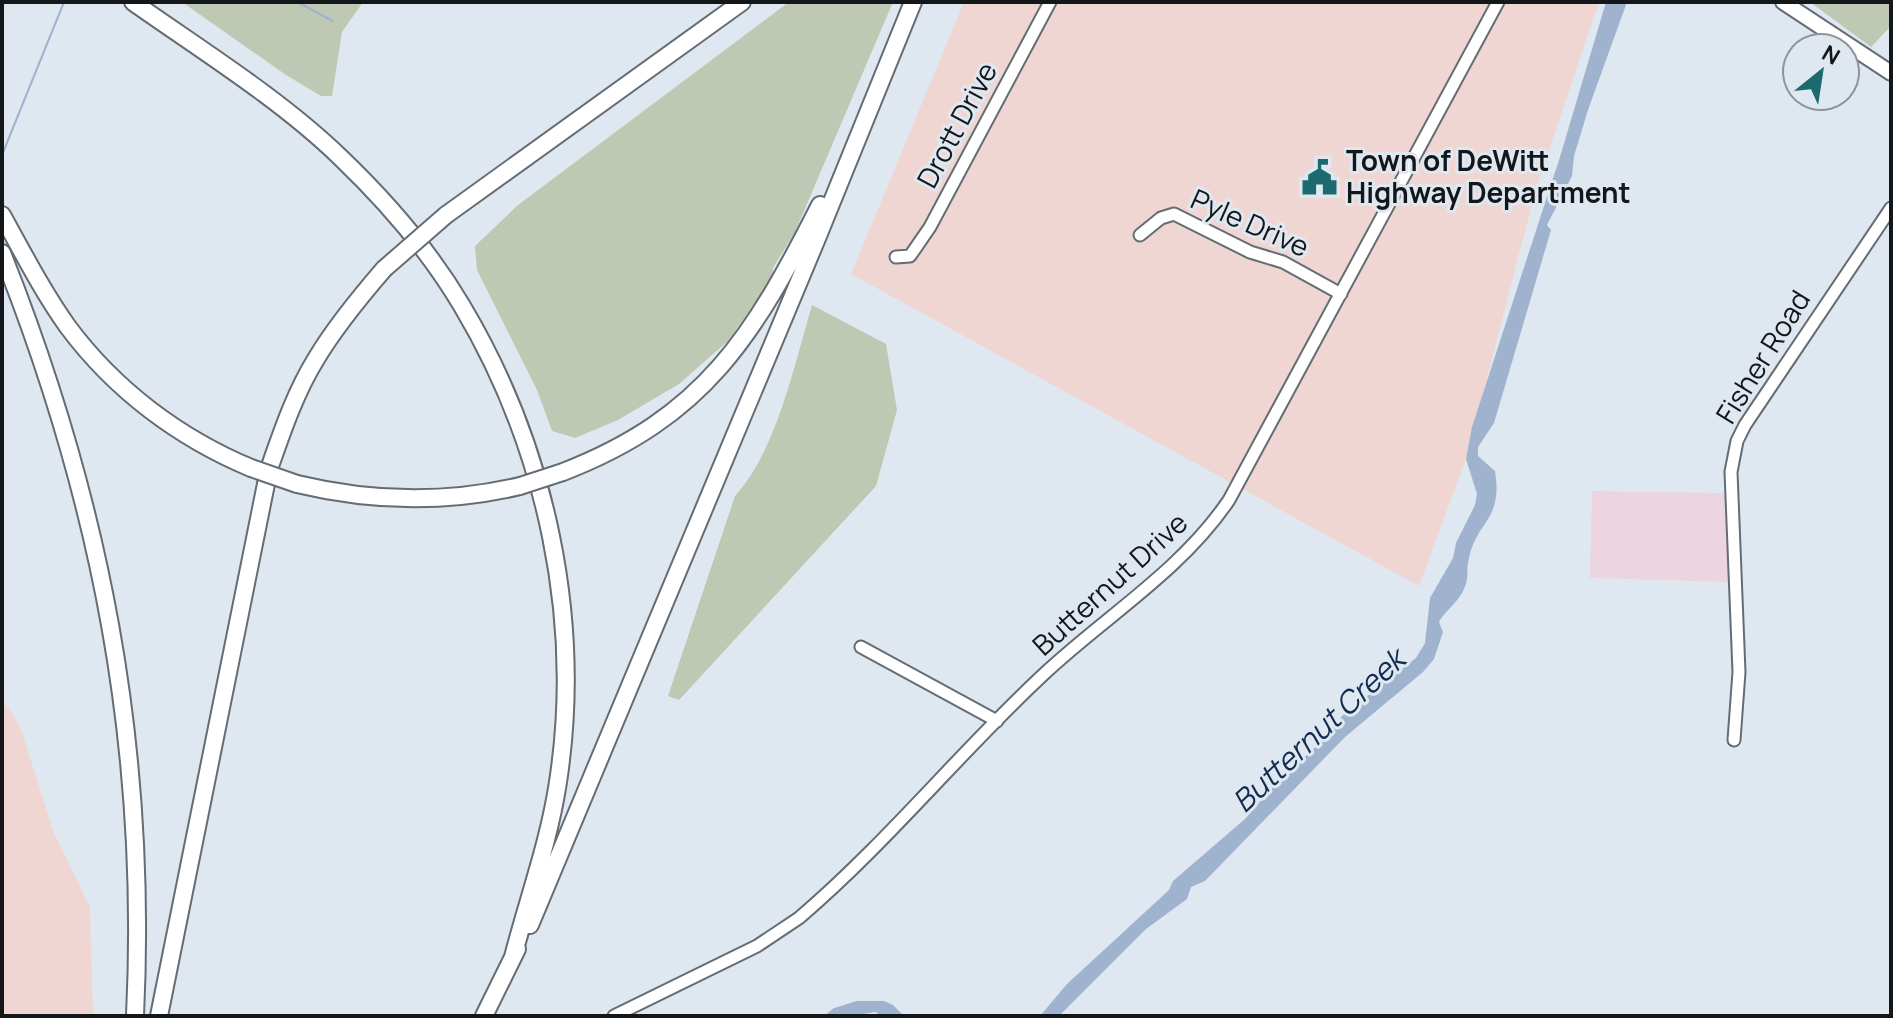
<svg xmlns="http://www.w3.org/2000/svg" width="1893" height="1018" font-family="Manrope,sans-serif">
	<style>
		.commercial { fill: #f0d6d2 }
		.industrial { fill: #edd5e0 }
		.green { fill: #bec8b3 }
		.water { fill: #a0b3ce }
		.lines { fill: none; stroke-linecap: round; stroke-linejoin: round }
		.stream { stroke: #a0b3ce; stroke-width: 2 }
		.minor-casing { stroke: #646c74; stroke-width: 15 }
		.major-casing { stroke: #646c74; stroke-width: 18 }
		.highway-casing { stroke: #646c74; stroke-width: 20 }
		.minor { stroke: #fff; stroke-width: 11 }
		.major { stroke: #fff; stroke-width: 14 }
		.highway { stroke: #fff; stroke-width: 16 }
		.highway-bridge-casing { stroke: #646c74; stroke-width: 20; stroke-linecap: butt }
		.highway-bridge { stroke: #fff; stroke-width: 16 }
		.labels { text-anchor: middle; stroke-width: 6; stroke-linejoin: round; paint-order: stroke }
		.street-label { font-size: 28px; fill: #14171a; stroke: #dfe8f1 }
		.poi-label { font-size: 28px; font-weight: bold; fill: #14171a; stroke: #dfe8f1; text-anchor: start }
		.water-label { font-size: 30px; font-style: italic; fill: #122b50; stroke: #dfe8f1 }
	</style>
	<rect width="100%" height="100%" fill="#dfe8f1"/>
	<!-- commercial -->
	<path class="commercial" d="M964,2H1599L1536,189L1466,459L1419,586L851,274Z
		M2,699L20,726L54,833L90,907L93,1016H2Z"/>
	<!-- industrial -->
	<path class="industrial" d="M1592,491L1724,493L1729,582L1590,578Z"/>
	<!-- green -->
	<path class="green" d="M182,2H363L342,32L332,96H321L286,75Z
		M789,2H893L795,232L773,268L772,280L728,341L679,384L618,420L575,438L552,431L537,390L477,270L475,246L518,205Z
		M1810,2H1891V26L1871,47Z
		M812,305L886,344L897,410L876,486L679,700L668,696L735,496C776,452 795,363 812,305Z"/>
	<!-- water -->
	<path class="water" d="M1606,2H1627L1588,110L1574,156L1572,176L1547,225L1551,230L1494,423L1478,447V456L1495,471C1503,521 1477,520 1469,558C1465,573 1471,576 1462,593C1455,605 1445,611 1439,622L1443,632L1434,659L1423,672L1345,737L1205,881L1191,887L1187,899L1146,929L1059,1016H1040L1067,984L1169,890L1173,881L1245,819L1276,783L1322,741L1344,714L1416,658L1425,643L1430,598L1453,558L1456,543L1475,505L1477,494L1466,459L1472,427L1560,157Z
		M857,1001H884L893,1005L904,1016H882L875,1012L853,1016H824L834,1008Z"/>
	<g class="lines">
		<!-- stream -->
		<path class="stream" d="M297,2L333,21
			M2,155L64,2"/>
		<defs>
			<path id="minor" d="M1140,235L1161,218L1174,214L1250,252L1283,262L1341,294
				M896,257L910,256L930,227L1050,2
				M861,647L997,721
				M1734,740L1739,672L1731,472L1737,441L1745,425L1891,208
				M614,1016L757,946L799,918C887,843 960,752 1044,674C1106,616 1181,571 1229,500L1498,2"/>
			<path id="major" d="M1783,2L1891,73"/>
			<path id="highway" d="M133,2C201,50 280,99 340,157C386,201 430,252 462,306C546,447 583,619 558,782C549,842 528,899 513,957
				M2,215C23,253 43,292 68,327C115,390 179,438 251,468
				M446,215L742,2
				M2,253C101,502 148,748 135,1016
				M563,472C705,417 754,335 820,205
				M297,484C372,502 444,504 520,486
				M530,925L818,236L913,2
				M159,1016L269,469C282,432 295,393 316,359C335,327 359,298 384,269
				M484,1016L517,949"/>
		</defs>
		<!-- minor casing -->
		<use href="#minor" class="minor-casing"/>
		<!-- major casing -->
		<use href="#major" class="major-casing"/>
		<!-- highway casing -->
		<use href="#highway" class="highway-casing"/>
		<!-- minor -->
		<use href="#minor" class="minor"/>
		<!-- major -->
		<use href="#major" class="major"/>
		<!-- highway -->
		<use href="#highway" class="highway"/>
		<defs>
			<path id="highway-bridge" d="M384,269L446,215
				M251,468L297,484
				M520,486L563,472"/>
		</defs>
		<!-- highway-bridge casing -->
		<use href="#highway-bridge" class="highway-bridge-casing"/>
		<!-- highway-bridge -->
		<use href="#highway-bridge" class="highway-bridge"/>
	</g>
	<!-- icons -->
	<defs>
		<symbol id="civic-bare" viewBox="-9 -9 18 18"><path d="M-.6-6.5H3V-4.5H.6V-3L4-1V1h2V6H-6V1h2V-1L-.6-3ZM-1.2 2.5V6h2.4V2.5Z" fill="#1d6a6e" stroke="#dfe8f1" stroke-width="2.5" paint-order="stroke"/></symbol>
	</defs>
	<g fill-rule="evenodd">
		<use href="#civic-bare" x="1294" y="152" width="51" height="51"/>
	</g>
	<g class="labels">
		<!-- street labels -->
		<g class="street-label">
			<text transform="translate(957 125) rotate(-62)" y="10">Drott Drive</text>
			<text transform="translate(1250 223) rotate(24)" y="10">Pyle Drive</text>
			<text transform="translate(1763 357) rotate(-58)" y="10">Fisher Road</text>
			<text transform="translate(1110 584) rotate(-42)" y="10">Butternut Drive</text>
		</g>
		<!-- poi labels -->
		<g class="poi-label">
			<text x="1346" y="171">Town of DeWitt<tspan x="1346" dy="32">Highway Department</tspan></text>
		</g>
		<!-- water labels -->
		<g class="water-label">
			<text transform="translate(1319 731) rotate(-43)" y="10">Butternut Creek</text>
		</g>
	</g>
	<!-- border -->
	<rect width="1893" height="1018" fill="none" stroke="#14171a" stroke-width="8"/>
	<!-- north arrow -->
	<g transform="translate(1821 72) rotate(30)"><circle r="38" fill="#dfe8f1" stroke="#8e949b" stroke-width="2"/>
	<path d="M0-6L14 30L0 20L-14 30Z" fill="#1d6a6e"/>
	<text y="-12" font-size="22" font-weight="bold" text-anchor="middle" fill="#14171a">N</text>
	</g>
</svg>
